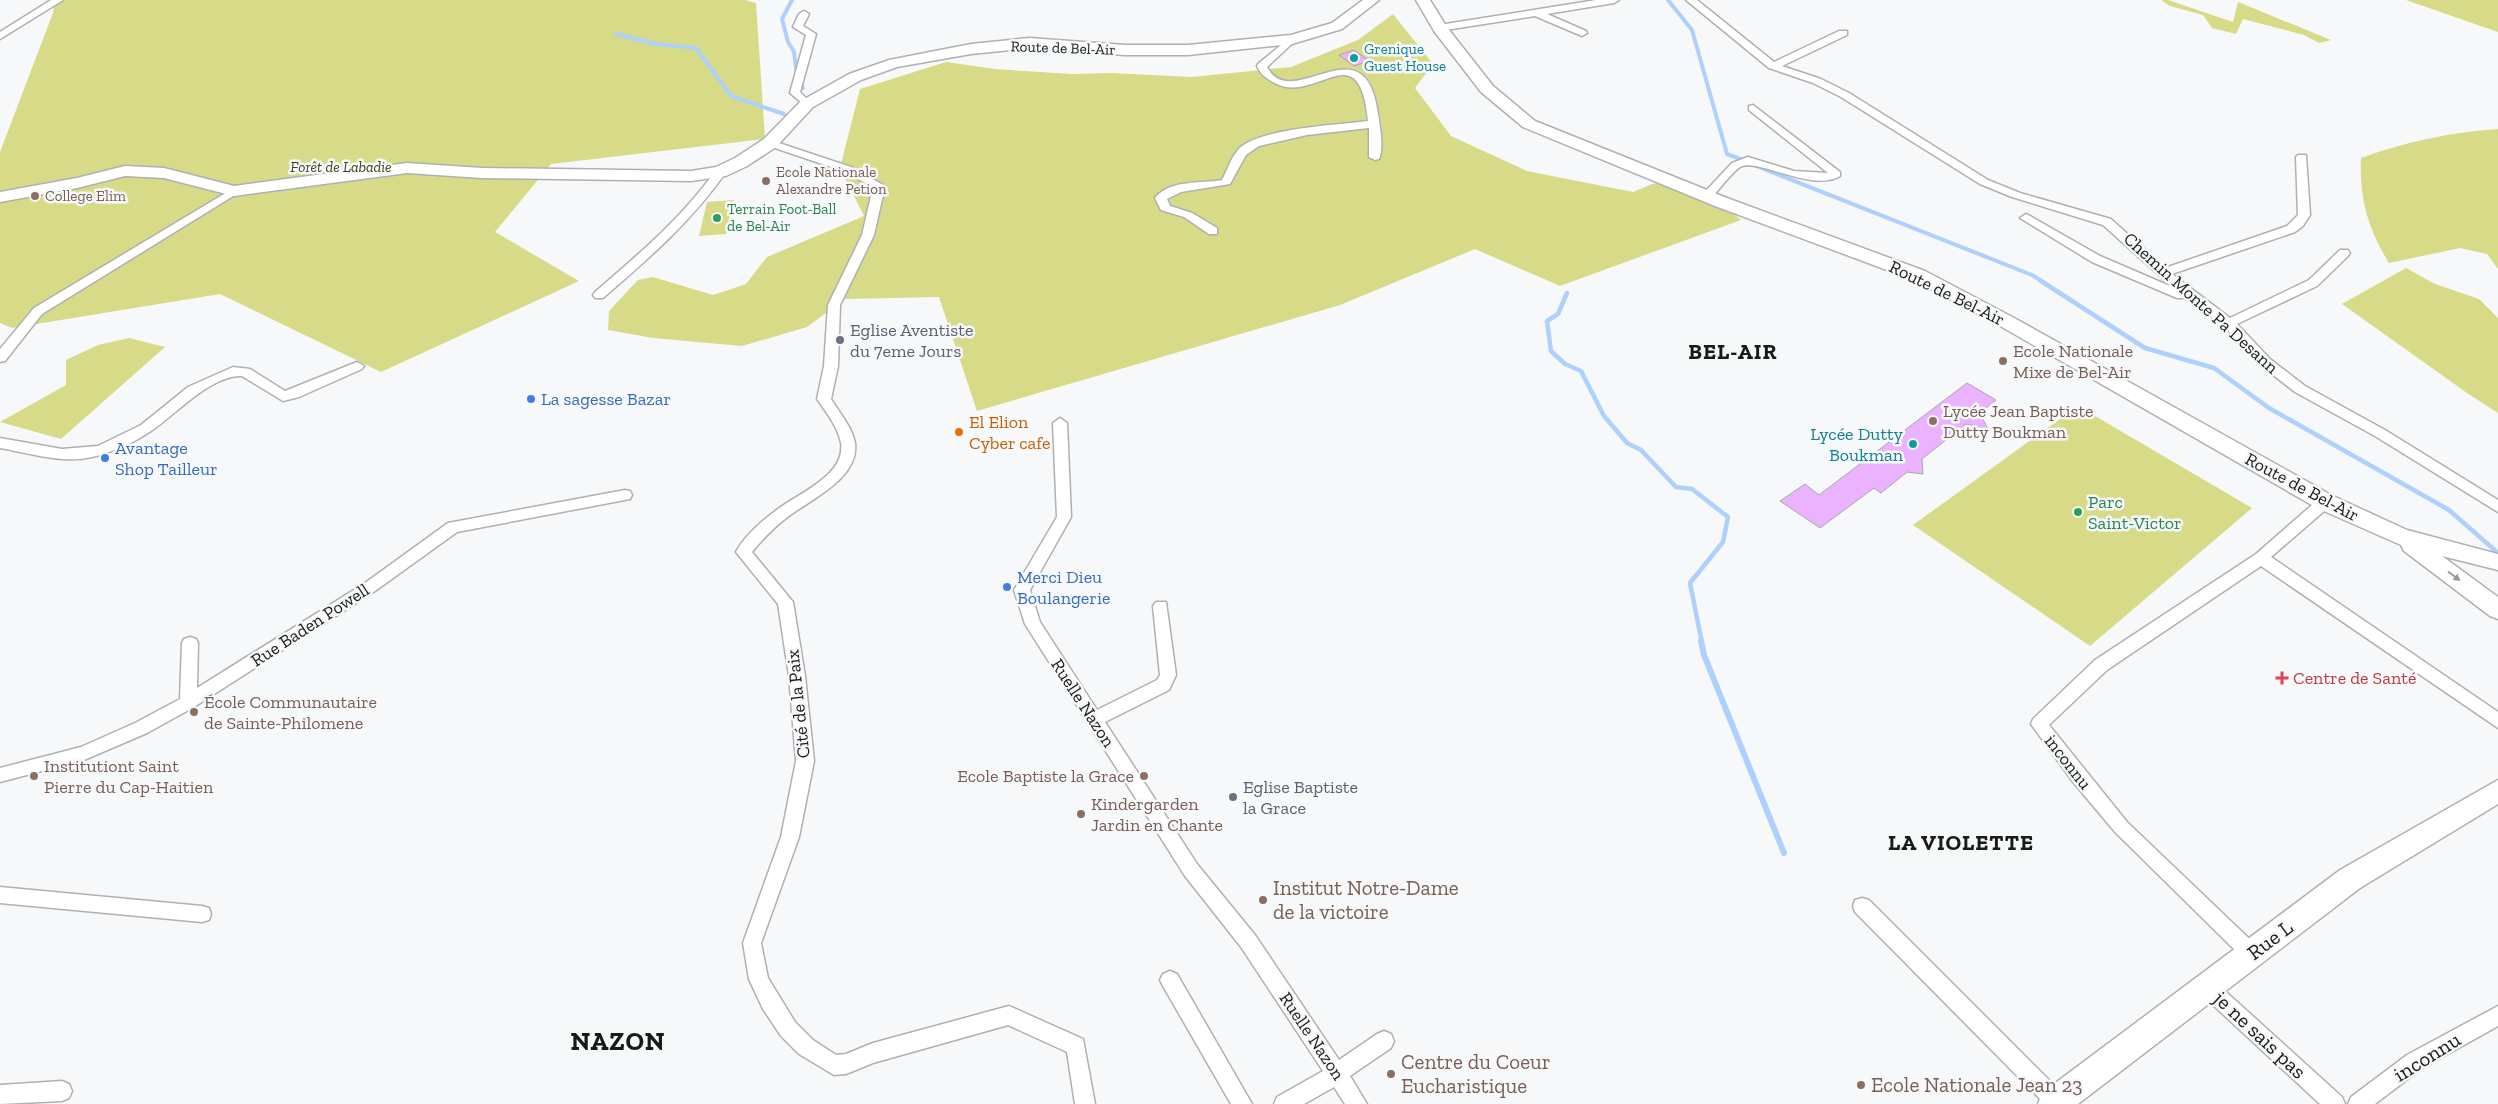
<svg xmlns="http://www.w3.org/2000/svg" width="2498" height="1104" font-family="'Zilla Slab',serif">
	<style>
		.green { fill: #d7db87 }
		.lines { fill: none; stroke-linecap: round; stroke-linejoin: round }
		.stream-far2 { stroke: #add1fc; stroke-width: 4 }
		.stream-far1 { stroke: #add1fc; stroke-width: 4.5 }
		.stream { stroke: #add1fc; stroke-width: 6 }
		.building { fill: #ebb3ff; stroke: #a9a7a9 }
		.street-casing { stroke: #aeb0b1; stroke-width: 3 }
		.secondary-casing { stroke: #aeb0b1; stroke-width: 3 }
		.street { fill: #fff; fill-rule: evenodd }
		.secondary { fill: #fff; fill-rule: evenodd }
		.oneway { fill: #989898 }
		.culture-dot { fill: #0f9aa8; stroke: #f6f8fa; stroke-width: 2 }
		.education-dot { fill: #8d6e63; stroke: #f6f8fa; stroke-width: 2 }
		.leisure-dot { fill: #2e9e5b; stroke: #f6f8fa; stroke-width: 2 }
		.worship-dot { fill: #6b7280; stroke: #f6f8fa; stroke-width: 2 }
		.shop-dot { fill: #3f7fe0; stroke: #f6f8fa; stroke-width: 2 }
		.food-dot { fill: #e8710a; stroke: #f6f8fa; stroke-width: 2 }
		.health-dot { fill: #e0444e; stroke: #f6f8fa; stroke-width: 2 }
		.labels { text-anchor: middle; stroke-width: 5; stroke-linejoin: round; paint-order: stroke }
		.far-street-label { font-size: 15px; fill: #191a1a; stroke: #f6f8fa }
		.far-culture-label { font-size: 15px; fill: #0d838f; stroke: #f6f8fa; text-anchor: start }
		.far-park-label { font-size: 15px; font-style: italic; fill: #40421a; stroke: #f6f8fa }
		.far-education-label { font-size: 15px; fill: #785e54; stroke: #f6f8fa; text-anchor: start }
		.far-leisure-label { font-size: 15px; fill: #27864d; stroke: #f6f8fa; text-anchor: start }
		.street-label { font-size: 18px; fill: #191a1a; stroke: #f6f8fa }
		.worship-label { font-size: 18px; fill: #5b616d; stroke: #f6f8fa; text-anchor: start }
		.education-label { font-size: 18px; fill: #785e54; stroke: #f6f8fa; text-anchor: start }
		.shop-label { font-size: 18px; fill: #366cbe; stroke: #f6f8fa; text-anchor: start }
		.food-label { font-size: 18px; fill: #c56008; stroke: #f6f8fa; text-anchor: start }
		.culture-label { font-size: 18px; fill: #0d838f; stroke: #f6f8fa; text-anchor: end }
		.leisure-label { font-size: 18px; fill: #27864d; stroke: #f6f8fa; text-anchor: start }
		.health-label { font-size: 18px; fill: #be3a42; stroke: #f6f8fa; text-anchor: start }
		.near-education-label { font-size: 21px; fill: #785e54; stroke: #f6f8fa; text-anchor: start }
		.near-street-label { font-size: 21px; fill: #191a1a; stroke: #f6f8fa }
		.district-label { font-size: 22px; font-weight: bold; letter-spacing: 1px; fill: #191a1a; stroke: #f6f8fa }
		.near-district-label { font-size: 26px; font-weight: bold; letter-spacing: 1px; fill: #191a1a; stroke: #f6f8fa }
	</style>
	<rect width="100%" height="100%" fill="#f6f8fa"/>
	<!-- green -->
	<path class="green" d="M55,0H745L756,3L765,139L551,164L495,232L579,281L381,372L220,294L12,328L0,323V152L53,13Z
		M2161,0H2168L2233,22L2238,2L2331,40L2319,43L2304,35L2243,19L2236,34L2212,28L2203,15L2170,6Z
		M2406,0H2498V32Z
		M1393,14L1433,64L1415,88L1451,136L1527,171L1633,192L1652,184L1673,181L1703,189L1741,220L1560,286L1475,249L1340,305L977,411L939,297L845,299L807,327L742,346L653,338L608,330L609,311L638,280L653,277L713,295L746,284L767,257L864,216L840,168L860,89L946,62L995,69L1071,74L1112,73L1191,77L1291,67L1358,40Z
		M2498,129V269L2487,254L2460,248L2389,263C2368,229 2359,198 2361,158C2405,142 2451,132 2498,129Z
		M734,200L726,234L699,236L707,202Z
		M2406,268L2435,284L2479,299L2498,318V413L2467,393L2342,304Z
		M129,338L165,347L61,439L0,422L66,385V360L98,345Z
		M2078,406L2252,508L2090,646L1913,525Z"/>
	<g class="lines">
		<!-- stream-far2 -->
		<path class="stream-far2" d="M792,0L782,19L788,42L794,52L797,75L803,88
			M1668,0L1692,30L1727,154L1746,161
			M616,34L656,44L696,48L731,96L784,114
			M1754,165L2032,275L2043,282"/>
		<!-- stream-far1 -->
		<path class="stream-far1" d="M2041,281L2145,348L2214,368L2269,408L2449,510L2498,553
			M1567,293L1558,314L1547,321L1551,351L1565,364L1581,371L1604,416L1627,443L1641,450L1676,487L1692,489L1728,517L1723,542L1690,583L1702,643"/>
		<!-- stream -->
		<path class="stream" d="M1701,641L1704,655L1784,853"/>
	</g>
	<!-- building -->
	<path class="building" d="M1354,50L1369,61L1354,66L1339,55Z
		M1967,383L1996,400L1980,413L1988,429L1966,424L1922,459L1923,474L1907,472L1881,493L1874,488L1820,528L1780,501L1805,484L1819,495Z"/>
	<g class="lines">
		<defs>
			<path id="street" d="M51,0H63L0,39V32Z
				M1596,0H1619L1614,3L1547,14L1586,31L1587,33L1582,36L1535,16L1439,31L1434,28L1439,25Z
				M1686,0H1697L1774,62L1839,31H1847V35L1782,66L1821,79L1849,93L1988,180L2020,193L2111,219L2165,268L2287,226L2298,215L2296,157L2298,155H2306L2310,215L2303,226L2295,232L2172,274L2230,318L2309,280L2340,250H2348L2350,253L2348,256L2317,286L2237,324L2270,359L2305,386L2385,430L2498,500V512L2375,436L2295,392L2260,365L2224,326L2185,298H2177L2092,262L2020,218L2026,214L2030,216L2100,256L2172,287L2103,225L2012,197L1980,184L1841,97L1813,83L1769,68Z
				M804,11L809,14L803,26L816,34L800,92L812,104L807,107L790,93L806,35L793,27L799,14Z
				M1292,36L1297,39L1267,67C1293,115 1365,18 1378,114C1380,126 1384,148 1379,159L1375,160L1369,157V128L1307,135L1259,146L1246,155L1230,184L1181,192L1167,199L1170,206L1192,213L1217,228V234H1209L1184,217L1161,210L1155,198C1170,179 1201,184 1222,180C1228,169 1232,154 1242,146C1267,128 1337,125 1368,121C1359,29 1315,108 1273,82C1266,78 1260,74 1257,66L1258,64Z
				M1753,105L1840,172V176C1813,193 1755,157 1740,167C1729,175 1720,189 1711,198H1703V194L1732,163L1748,157L1794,171L1828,173L1749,110V106Z
				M770,140L851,167L885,186L874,235L840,305L838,366L831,399C839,412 852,427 855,443C860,479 807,501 785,519C772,529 762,540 752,552L793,602L805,676L814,761L799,837L761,943L768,978L795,1022L813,1040L836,1055L846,1054L873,1043L1009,1006L1083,1039L1095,1104H1075L1067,1052L1008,1025L873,1063L846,1074L834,1075L799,1054L781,1036L763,1009L749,979L743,943L781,837L796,761L789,676L778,604L736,552C745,535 763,520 778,509C799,493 846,475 841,443C838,427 826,412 817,399L824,366L828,305L862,235L873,187L843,171L766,145L764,143Z
				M720,169L726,172C692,221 648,259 603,298H595L593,295L595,292C639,254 682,218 716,170Z
				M234,188L238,189V193L42,314L5,361L0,362V349L34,308Z
				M357,362L364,366L362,369L299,397L283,401L242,376C212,374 175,415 151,431C135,442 111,453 92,457C62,464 29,453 0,448V438L62,449L98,446L141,425L188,387L233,367L250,369L285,391Z
				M1060,418L1067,423L1071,517L1030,590L1040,622L1097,710L1157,680L1160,675L1153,606L1156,602H1166L1176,675L1169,690L1105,722L1197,864L1255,935L1339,1060L1377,1034L1384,1031L1391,1034L1394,1041L1391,1048L1350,1076L1367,1104H1345L1334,1087L1304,1104H1274L1277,1097L1323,1071L1241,947L1185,876L1025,624L1014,590L1057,517L1053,423Z
				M625,490L630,491L632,495L630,499L457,532L375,591L194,707L147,733L84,760L0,782V768L81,747L135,723L180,699L182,643L184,639L190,637L196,639L198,643L197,688L365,583L448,523Z
				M2325,497L2330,498L2332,502L2330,506L2271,557L2498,712V728L2261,566L2107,670L2049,725L2127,822L2259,948L2261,954L2259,960L2252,963L2245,960L2115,832L2073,782L2031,724L2033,719L2095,660L2256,554L2320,498Z
				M0,887L202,906L209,908L211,914L209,920L202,922L0,903Z
				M1862,898L1869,900L2066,1097L2069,1104H2045L1855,912L1853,906L1855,900Z
				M1170,971L1177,974L1252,1104H1231L1163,986L1160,980L1163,974Z
				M2207,978L2214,981L2342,1097L2345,1104H2320L2200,993L2197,987L2200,981Z
				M2498,1006V1026L2421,1069L2375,1104H2348L2351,1097L2407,1055Z
				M62,1081L69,1084L72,1091L69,1098L62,1101L0,1104V1085Z"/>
			<path id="secondary" d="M1363,0H1379L1342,29L1292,44L1188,55H1125L1029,48L971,54L897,67L861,80L813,107L776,147L747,166L726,176L691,181L482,178L407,173L234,196L164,178L125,176L77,188L0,202V192L77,178L125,166L164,168L234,186L407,163L482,168L691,171L716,167L735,158L764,139L801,101L849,74L889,60L971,44L1029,38L1125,45H1188L1291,35L1332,23Z
				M1416,0H1430L1446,26L1493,86L1535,121L1727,198L1925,271L2016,319L2333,496L2407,530L2498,554V570L2442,556L2498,597V619L2490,616L2404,551L2401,545L2317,508L2002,327L1911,279L1715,206L1523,127L1481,92L1434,31Z
				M2498,780V804L2360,888L2078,1104H2038L2042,1093L2340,870Z"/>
		</defs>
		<!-- street casing -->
		<use href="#street" class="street-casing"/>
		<!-- secondary casing -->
		<use href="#secondary" class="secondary-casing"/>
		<!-- street -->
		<use href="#street" class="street"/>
		<!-- secondary -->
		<use href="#secondary" class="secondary"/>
	</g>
	<!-- one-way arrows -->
	<defs><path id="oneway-solid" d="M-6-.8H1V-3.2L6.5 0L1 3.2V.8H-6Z" transform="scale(1.25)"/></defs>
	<use class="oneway" href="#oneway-solid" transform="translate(2454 576) rotate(37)"/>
	<!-- markers -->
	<g class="culture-dot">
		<circle cx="1354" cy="58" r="5"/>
		<circle cx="1913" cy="444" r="5"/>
	</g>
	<g class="education-dot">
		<circle cx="766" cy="181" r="5"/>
		<circle cx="35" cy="196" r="5"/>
		<circle cx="2003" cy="361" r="5"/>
		<circle cx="1933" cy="421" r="5"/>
		<circle cx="194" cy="712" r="5"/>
		<circle cx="34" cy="776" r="5"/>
		<circle cx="1144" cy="776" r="5"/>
		<circle cx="1081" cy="814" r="5"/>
		<circle cx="1263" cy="900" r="5"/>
		<circle cx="1391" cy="1074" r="5"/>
		<circle cx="1861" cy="1085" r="5"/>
	</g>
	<g class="leisure-dot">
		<circle cx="717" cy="218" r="5"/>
		<circle cx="2078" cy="512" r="5"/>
	</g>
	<g class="worship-dot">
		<circle cx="840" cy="340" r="5"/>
		<circle cx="1233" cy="797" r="5"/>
	</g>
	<g class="shop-dot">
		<circle cx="531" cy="399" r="5"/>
		<circle cx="105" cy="458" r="5"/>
		<circle cx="1007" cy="587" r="5"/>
	</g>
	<circle class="food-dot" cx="959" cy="432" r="5"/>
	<path class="health-dot" d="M2279.5 670.5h5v5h5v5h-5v5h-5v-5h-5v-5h5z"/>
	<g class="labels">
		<!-- far-street labels -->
		<g class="far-street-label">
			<text transform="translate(1063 48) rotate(2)" y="5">Route de Bel-Air</text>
		</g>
		<!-- far-culture labels -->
		<g class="far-culture-label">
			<text x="1364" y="54">Grenique<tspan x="1364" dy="17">Guest House</tspan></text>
		</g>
		<!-- far-park labels -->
		<g class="far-park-label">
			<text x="341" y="172">Forêt de Labadie</text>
		</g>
		<!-- far-education labels -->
		<g class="far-education-label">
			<text x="776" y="177">Ecole Nationale<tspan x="776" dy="17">Alexandre Petion</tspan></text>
			<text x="45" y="201">College Elim</text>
		</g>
		<!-- far-leisure labels -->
		<g class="far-leisure-label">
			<text x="727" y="214">Terrain Foot-Ball<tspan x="727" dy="17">de Bel-Air</tspan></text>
		</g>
		<!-- street labels -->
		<g class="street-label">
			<text transform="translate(1947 293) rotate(26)" y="6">Route de Bel-Air</text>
			<text transform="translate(2201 303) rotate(42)" y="6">Chemin Monte Pa Desann</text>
			<text transform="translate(2302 487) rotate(28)" y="6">Route de Bel-Air</text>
			<text transform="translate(310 625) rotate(-33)" y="6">Rue Baden Powell</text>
			<text transform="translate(1083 703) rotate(57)" y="6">Ruelle Nazon</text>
			<text transform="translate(798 704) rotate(-96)" y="6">Cité de la Paix</text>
			<text transform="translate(2068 762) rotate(52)" y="6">inconnu</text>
			<text transform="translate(1312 1036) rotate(56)" y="6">Ruelle Nazon</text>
		</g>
		<!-- worship labels -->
		<g class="worship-label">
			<text x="850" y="336">Eglise Aventiste<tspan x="850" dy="21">du 7eme Jours</tspan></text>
			<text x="1243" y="793">Eglise Baptiste<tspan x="1243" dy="21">la Grace</tspan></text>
		</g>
		<!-- education labels -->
		<g class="education-label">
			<text x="2013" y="357">Ecole Nationale<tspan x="2013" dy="21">Mixe de Bel-Air</tspan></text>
			<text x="1943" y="417">Lycée Jean Baptiste<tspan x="1943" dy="21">Dutty Boukman</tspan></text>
			<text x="204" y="708">École Communautaire<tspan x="204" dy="21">de Sainte-Philomene</tspan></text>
			<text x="44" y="772">Institutiont Saint<tspan x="44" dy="21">Pierre du Cap-Haitien</tspan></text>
			<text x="1134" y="782" text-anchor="end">Ecole Baptiste la Grace</text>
			<text x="1091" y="810">Kindergarden<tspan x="1091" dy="21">Jardin en Chante</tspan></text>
		</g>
		<!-- shop labels -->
		<g class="shop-label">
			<text x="541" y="405">La sagesse Bazar</text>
			<text x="115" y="454">Avantage<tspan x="115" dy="21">Shop Tailleur</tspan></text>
			<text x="1017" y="583">Merci Dieu<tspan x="1017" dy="21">Boulangerie</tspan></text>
		</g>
		<!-- food labels -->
		<g class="food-label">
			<text x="969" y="428">El Elion<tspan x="969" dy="21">Cyber cafe</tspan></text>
		</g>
		<!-- culture labels -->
		<g class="culture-label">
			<text x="1903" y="440">Lycée Dutty<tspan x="1903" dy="21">Boukman</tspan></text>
		</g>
		<!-- leisure labels -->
		<g class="leisure-label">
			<text x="2088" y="508">Parc<tspan x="2088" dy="21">Saint-Victor</tspan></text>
		</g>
		<!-- health labels -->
		<g class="health-label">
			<text x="2293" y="684">Centre de Santé</text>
		</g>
		<!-- near-education labels -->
		<g class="near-education-label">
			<text x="1273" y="895">Institut Notre-Dame<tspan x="1273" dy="24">de la victoire</tspan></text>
			<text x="1401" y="1069">Centre du Coeur<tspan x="1401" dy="24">Eucharistique</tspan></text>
			<text x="1871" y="1092">Ecole Nationale Jean 23</text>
		</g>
		<!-- near-street labels -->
		<g class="near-street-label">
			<text transform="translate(2270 940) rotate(-37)" y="7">Rue L</text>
			<text transform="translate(2260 1035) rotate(43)" y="7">je ne sais pas</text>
			<text transform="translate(2427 1057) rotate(-32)" y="7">inconnu</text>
		</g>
		<!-- district labels -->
		<g class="district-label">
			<text x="1733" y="359">BEL-AIR</text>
			<text x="1961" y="850">LA VIOLETTE</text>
		</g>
		<!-- near-district labels -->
		<g class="near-district-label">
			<text x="618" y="1050">NAZON</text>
		</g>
	</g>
</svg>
